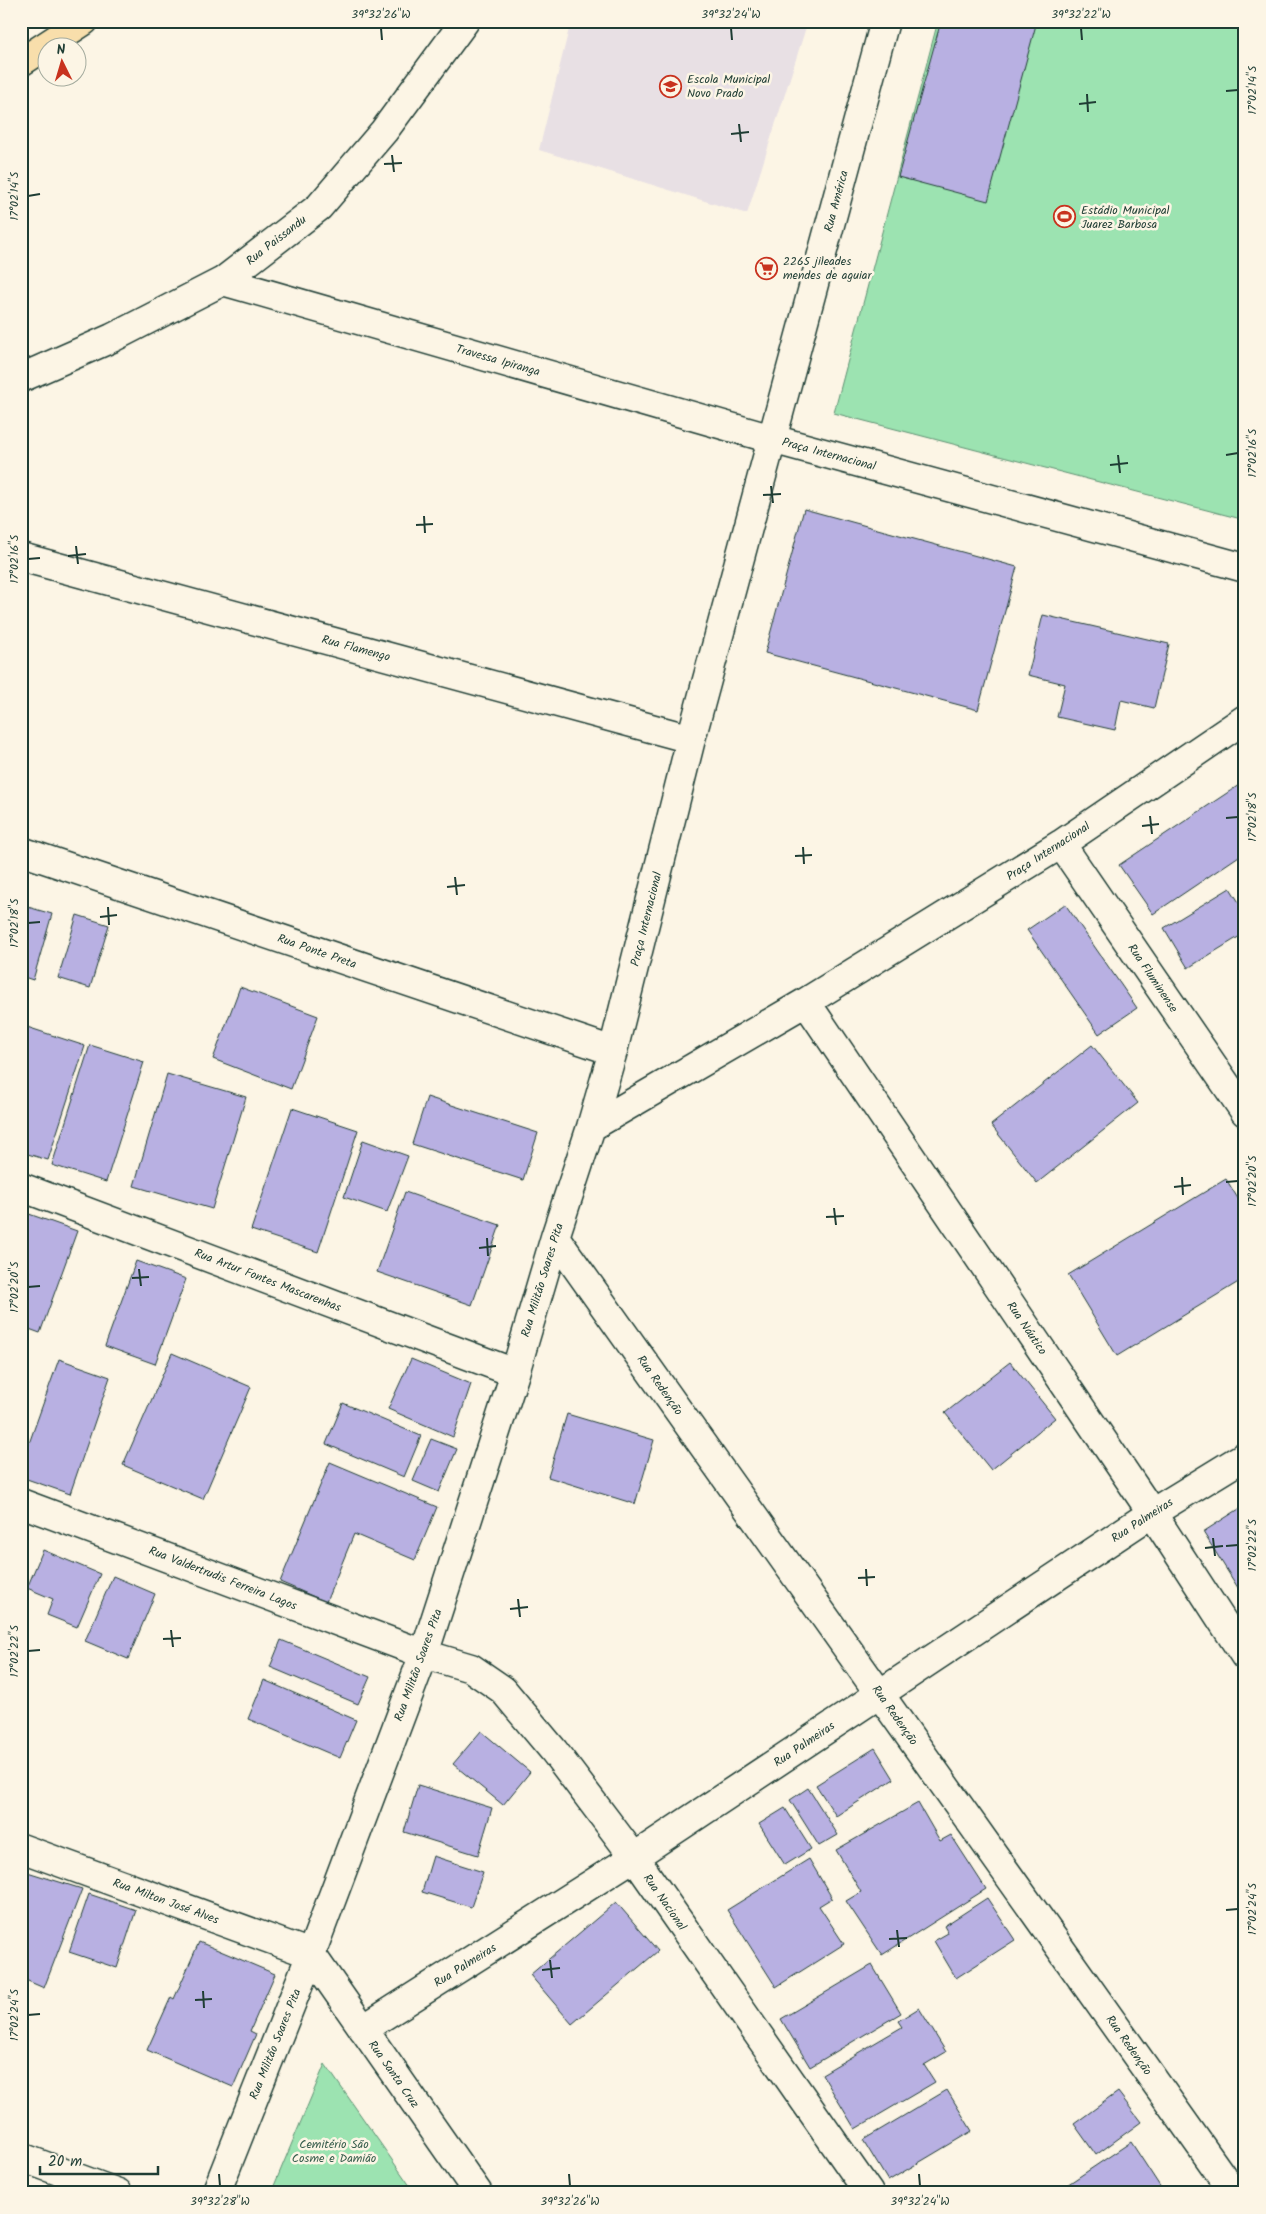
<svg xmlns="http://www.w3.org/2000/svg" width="1266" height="2214" font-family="Kalam,sans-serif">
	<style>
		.built { fill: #e8e0e4 }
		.green { fill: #9ce3b1; stroke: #5e9072 }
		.building { fill: #b8b0e2; stroke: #1f3d34 }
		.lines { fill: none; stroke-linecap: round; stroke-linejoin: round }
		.minor-casing { stroke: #1f3d34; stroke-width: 31 }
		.trunk-casing { stroke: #1f3d34; stroke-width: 31 }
		.minor { stroke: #fcf5e5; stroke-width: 28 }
		.trunk { stroke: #f8deab; stroke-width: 28 }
		.ticks { fill: none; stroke: #1f3d34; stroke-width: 2 }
		.labels { text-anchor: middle; stroke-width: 5; stroke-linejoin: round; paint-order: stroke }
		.poi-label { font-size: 12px; fill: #1f3d34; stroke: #fcf5e5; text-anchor: start }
		.street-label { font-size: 12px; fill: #1f3d34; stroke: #fcf5e5 }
		.park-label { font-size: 12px; fill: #385e4d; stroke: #fcf5e5 }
		.neatline { fill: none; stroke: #1f3d34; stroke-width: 2 }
		.ticks-label { font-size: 12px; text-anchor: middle; fill: #1f3d34 }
	</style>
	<rect width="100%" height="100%" fill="#fcf5e5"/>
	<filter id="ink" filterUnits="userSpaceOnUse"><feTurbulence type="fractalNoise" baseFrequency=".02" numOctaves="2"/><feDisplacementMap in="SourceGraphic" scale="10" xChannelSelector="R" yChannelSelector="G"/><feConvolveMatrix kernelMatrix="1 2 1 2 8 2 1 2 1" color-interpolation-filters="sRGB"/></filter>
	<g filter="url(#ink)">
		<!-- built -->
		<path class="built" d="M571,21H808L747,214L539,150Z"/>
		<!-- green -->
		<path class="green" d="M938,21H1245V520L834,413Z
			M325,2064L415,2193H271Z"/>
		<!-- building -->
		<path class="building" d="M941,21H1037L988,201L898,177Z
			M804,509L1017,567L978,710L765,653Z
			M1043,615L1169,644L1154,708L1121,700L1115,730L1057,717L1065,684L1028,675Z
			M1245,781V852L1153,914L1119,865Z
			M1230,888L1245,912V933L1188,968L1164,928Z
			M1065,904L1137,1008L1099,1034L1027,930Z
			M21,905L52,914L33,980L21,976Z
			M77,915L109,925L90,988L58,978Z
			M240,987L318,1016L291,1089L213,1059Z
			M24,1026L85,1046L48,1160L21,1152V1036Z
			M90,1045L144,1062L106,1182L52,1165Z
			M1092,1045L1138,1103L1037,1183L991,1125Z
			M167,1074L246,1097L212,1209L134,1186Z
			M427,1097L538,1133L523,1180L412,1144Z
			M292,1108L358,1130L318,1252L251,1230Z
			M363,1140L408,1156L387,1212L344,1197Z
			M1226,1179L1245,1210V1278L1117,1356L1068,1275Z
			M405,1192L500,1225L472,1305L377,1272Z
			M29,1214L77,1231L40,1333L21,1326V1234Z
			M136,1261L186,1279L155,1364L105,1346Z
			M172,1353L251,1387L203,1499L123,1465Z
			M59,1359L110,1377L70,1494L21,1477V1466Z
			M411,1359L471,1384L453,1437L388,1409Z
			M1010,1362L1055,1418L991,1470L945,1413Z
			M343,1403L421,1436L404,1477L326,1444Z
			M567,1414L654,1440L635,1504L548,1477Z
			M431,1439L457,1449L439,1492L413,1481Z
			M330,1462L437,1507L415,1560L354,1534L326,1602L280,1582Z
			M1239,1509L1245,1518V1599L1203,1532Z
			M43,1550L100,1574L77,1627L47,1615L53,1599L27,1588Z
			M113,1576L155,1594L128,1659L85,1641Z
			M281,1640L370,1677L358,1704L270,1667Z
			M264,1680L356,1720L340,1758L248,1719Z
			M481,1731L530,1772L503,1805L453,1764Z
			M875,1748L894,1779L836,1816L816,1785Z
			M418,1785L492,1808L478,1855L404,1832Z
			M808,1788L838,1835L819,1846L790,1800Z
			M918,1803L940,1841L951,1835L986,1889L882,1955L846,1901L861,1892L836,1850Z
			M785,1808L811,1849L785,1865L759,1824Z
			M433,1856L483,1872L471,1907L422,1892Z
			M809,1859L832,1898L819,1906L844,1944L776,1987L727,1910Z
			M21,1870L82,1889L44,1988L21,1978Z
			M89,1894L136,1910L117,1968L69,1952Z
			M987,1898L1015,1940L956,1978L934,1941L948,1933L944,1926Z
			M616,1902L658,1951L572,2024L530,1975Z
			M199,1942L275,1974L250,2031L256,2034L233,2087L147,2050L171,1997L174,1999Z
			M872,1965L901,2013L810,2067L781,2019Z
			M919,2008L946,2052L924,2065L935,2082L855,2129L822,2074L902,2027L898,2021Z
			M947,2090L972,2131L888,2181L863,2140Z
			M1118,2092L1141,2122L1096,2155L1074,2124Z
			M1131,2142L1161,2188L1154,2193H1055Z"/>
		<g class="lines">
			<defs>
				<path id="minor" d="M223,281L772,439L1245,568
					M21,378L112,338L223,281L319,207L384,131L465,21
					M21,557L691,739
					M1061,844L1245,1112
					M21,851L613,1051
					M806,1002L1152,1513L1245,1656
					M591,1127L806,1002L1061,844L1245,719
					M21,1187L515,1373
					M555,1237L1234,2193
					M21,1503L424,1654L471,1668L503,1690L554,1751L634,1857L869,2193
					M21,1848L311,1954L478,2193
					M363,2029L634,1857L1152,1513L1245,1456
					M21,2157L118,2193
					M216,2193L311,1954L424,1654L515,1373L555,1237L591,1127L613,1051L691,739L885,21"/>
				<path id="trunk" d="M21,62L84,21"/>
			</defs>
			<!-- minor casing -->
			<use href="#minor" class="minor-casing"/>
			<!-- trunk casing -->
			<use href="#trunk" class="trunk-casing"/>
			<!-- minor -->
			<use href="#minor" class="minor"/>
			<!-- trunk -->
			<use href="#trunk" class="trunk"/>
		</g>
	</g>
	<!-- ticks -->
	<path class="ticks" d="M381,28L382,40M731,28L732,40M1081,28L1082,40M1226,91L1238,90M1087,94L1088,112M1079,104L1096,102M739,124L741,142M731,134L749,132M392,155L394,172M384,164L402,163M28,196L40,194M1118,455L1120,473M1226,455L1238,453M1110,465L1128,463M771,486L773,503M763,495L781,494M424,516L425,533M416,525L433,524M76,546L78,564M68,556L86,554M28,559L40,558M1150,816L1152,834M1226,818L1238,817M1142,826L1159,824M803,847L804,864M795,856L812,855M455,877L457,895M447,887L465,885M108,907L109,925M100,917L117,915M28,923L40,922M1182,1177L1183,1195M1226,1182L1238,1181M1174,1187L1191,1185M834,1208L836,1225M826,1217L844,1216M487,1238L488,1256M479,1248L496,1246M139,1269L141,1286M132,1278L149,1277M28,1287L40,1286M1213,1538L1215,1556M1226,1546L1238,1545M1205,1548L1223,1546M866,1569L867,1586M858,1578L875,1577M518,1599L520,1617M510,1609L528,1607M171,1630L173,1647M163,1639L181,1638M28,1651L40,1650M1226,1910L1238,1909M897,1930L899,1947M889,1939L907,1938M550,1960L552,1978M542,1970L560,1968M203,1991L204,2008M195,2000L212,1999M28,2015L40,2014M219,2174L220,2186M569,2174L570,2186M919,2174L920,2186"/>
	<!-- icons -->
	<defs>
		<symbol id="school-ring" viewBox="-11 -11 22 22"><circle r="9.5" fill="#fcf5e5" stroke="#c8321e" stroke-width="1.5"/><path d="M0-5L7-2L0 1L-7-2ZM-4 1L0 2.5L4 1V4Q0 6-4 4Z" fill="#c8321e"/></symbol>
		<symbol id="stadium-ring" viewBox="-11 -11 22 22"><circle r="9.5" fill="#fcf5e5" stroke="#c8321e" stroke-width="1.5"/><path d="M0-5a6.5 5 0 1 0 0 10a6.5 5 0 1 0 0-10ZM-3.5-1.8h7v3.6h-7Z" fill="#c8321e"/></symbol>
		<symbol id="supermarket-ring" viewBox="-11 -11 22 22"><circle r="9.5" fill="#fcf5e5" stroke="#c8321e" stroke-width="1.5"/><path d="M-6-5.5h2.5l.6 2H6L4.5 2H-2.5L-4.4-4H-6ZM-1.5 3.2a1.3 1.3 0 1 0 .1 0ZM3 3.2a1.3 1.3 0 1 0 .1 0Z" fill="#c8321e"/></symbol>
	</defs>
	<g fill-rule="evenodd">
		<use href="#school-ring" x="658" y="74" width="25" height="25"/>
		<use href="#stadium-ring" x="1052" y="204" width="25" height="25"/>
		<use href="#supermarket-ring" x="754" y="256" width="25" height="25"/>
	</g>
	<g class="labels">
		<!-- poi labels -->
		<g class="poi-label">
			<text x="687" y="83">Escola Municipal<tspan x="687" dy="14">Novo Prado</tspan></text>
			<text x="1081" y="214">Estádio Municipal<tspan x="1081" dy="14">Juarez Barbosa</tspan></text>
			<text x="783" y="265">2265 jileades<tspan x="783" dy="14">mendes de aguiar</tspan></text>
		</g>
		<!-- street labels -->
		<g class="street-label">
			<text transform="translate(836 201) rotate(-75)" y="4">Rua América</text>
			<text transform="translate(276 240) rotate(-38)" y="4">Rua Paissandu</text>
			<text transform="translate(498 360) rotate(16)" y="4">Travessa Ipiranga</text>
			<text transform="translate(829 454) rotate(15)" y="4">Praça Internacional</text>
			<text transform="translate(356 648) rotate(15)" y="4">Rua Flamengo</text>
			<text transform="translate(1048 851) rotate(-33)" y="4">Praça Internacional</text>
			<text transform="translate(646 919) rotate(-76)" y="4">Praça Internacional</text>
			<text transform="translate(317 951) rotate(19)" y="4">Rua Ponte Preta</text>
			<text transform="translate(1153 978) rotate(56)" y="4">Rua Fluminense</text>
			<text transform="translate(268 1280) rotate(21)" y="4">Rua Artur Fontes Mascarenhas</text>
			<text transform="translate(542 1280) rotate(-73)" y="4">Rua Militão Soares Pita</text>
			<text transform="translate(1027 1328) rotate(56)" y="4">Rua Náutico</text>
			<text transform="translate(660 1385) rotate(55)" y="4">Rua Redenção</text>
			<text transform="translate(1142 1520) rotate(-33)" y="4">Rua Palmeiras</text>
			<text transform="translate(223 1578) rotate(21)" y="4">Rua Valdertrudis Ferreira Lagos</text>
			<text transform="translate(418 1665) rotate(-70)" y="4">Rua Militão Soares Pita</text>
			<text transform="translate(895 1715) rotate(55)" y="4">Rua Redenção</text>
			<text transform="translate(804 1744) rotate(-34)" y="4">Rua Palmeiras</text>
			<text transform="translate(166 1901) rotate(20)" y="4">Rua Milton José Alves</text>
			<text transform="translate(665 1902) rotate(55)" y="4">Rua Nacional</text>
			<text transform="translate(465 1965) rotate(-32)" y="4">Rua Palmeiras</text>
			<text transform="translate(275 2044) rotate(-68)" y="4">Rua Militão Soares Pita</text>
			<text transform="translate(1129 2045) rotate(55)" y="4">Rua Redenção</text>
			<text transform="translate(394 2074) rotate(55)" y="4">Rua Santa Cruz</text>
		</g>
		<!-- park labels -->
		<g class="park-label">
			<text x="334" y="2148">Cemitério São<tspan x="334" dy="14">Cosme e Damião</tspan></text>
		</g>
	</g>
	<!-- margin -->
	<rect width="1266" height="2214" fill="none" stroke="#fcf5e5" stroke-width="55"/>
	<!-- north arrow -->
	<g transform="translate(62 62) rotate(355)"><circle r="24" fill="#fcf5e5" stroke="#a4ab9e"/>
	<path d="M0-4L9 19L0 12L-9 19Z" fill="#c8321e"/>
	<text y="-8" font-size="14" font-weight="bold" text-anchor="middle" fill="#1f3d34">N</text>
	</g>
	<!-- scale -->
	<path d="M40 2166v8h118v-8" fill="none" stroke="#1f3d34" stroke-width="2.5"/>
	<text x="48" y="2166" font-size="15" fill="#1f3d34" stroke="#fcf5e5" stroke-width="4" paint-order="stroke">20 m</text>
	<rect x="28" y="28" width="1210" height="2158" class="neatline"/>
	<g class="ticks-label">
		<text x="381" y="18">39°32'26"W</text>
		<text x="731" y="18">39°32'24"W</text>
		<text x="1081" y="18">39°32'22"W</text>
		<text transform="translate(1252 90) rotate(-90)" y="4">17°02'14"S</text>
		<text transform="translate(14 196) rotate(-90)" y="4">17°02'14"S</text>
		<text transform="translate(1252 453) rotate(-90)" y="4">17°02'16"S</text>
		<text transform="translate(14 559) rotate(-90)" y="4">17°02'16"S</text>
		<text transform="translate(1252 817) rotate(-90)" y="4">17°02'18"S</text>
		<text transform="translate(14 923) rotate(-90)" y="4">17°02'18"S</text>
		<text transform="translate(1252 1181) rotate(-90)" y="4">17°02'20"S</text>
		<text transform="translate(14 1287) rotate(-90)" y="4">17°02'20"S</text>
		<text transform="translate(1252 1545) rotate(-90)" y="4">17°02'22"S</text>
		<text transform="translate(14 1651) rotate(-90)" y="4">17°02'22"S</text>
		<text transform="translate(1252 1909) rotate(-90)" y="4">17°02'24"S</text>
		<text transform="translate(14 2015) rotate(-90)" y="4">17°02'24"S</text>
		<text x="220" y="2205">39°32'28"W</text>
		<text x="570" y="2205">39°32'26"W</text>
		<text x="920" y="2205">39°32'24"W</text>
	</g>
</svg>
